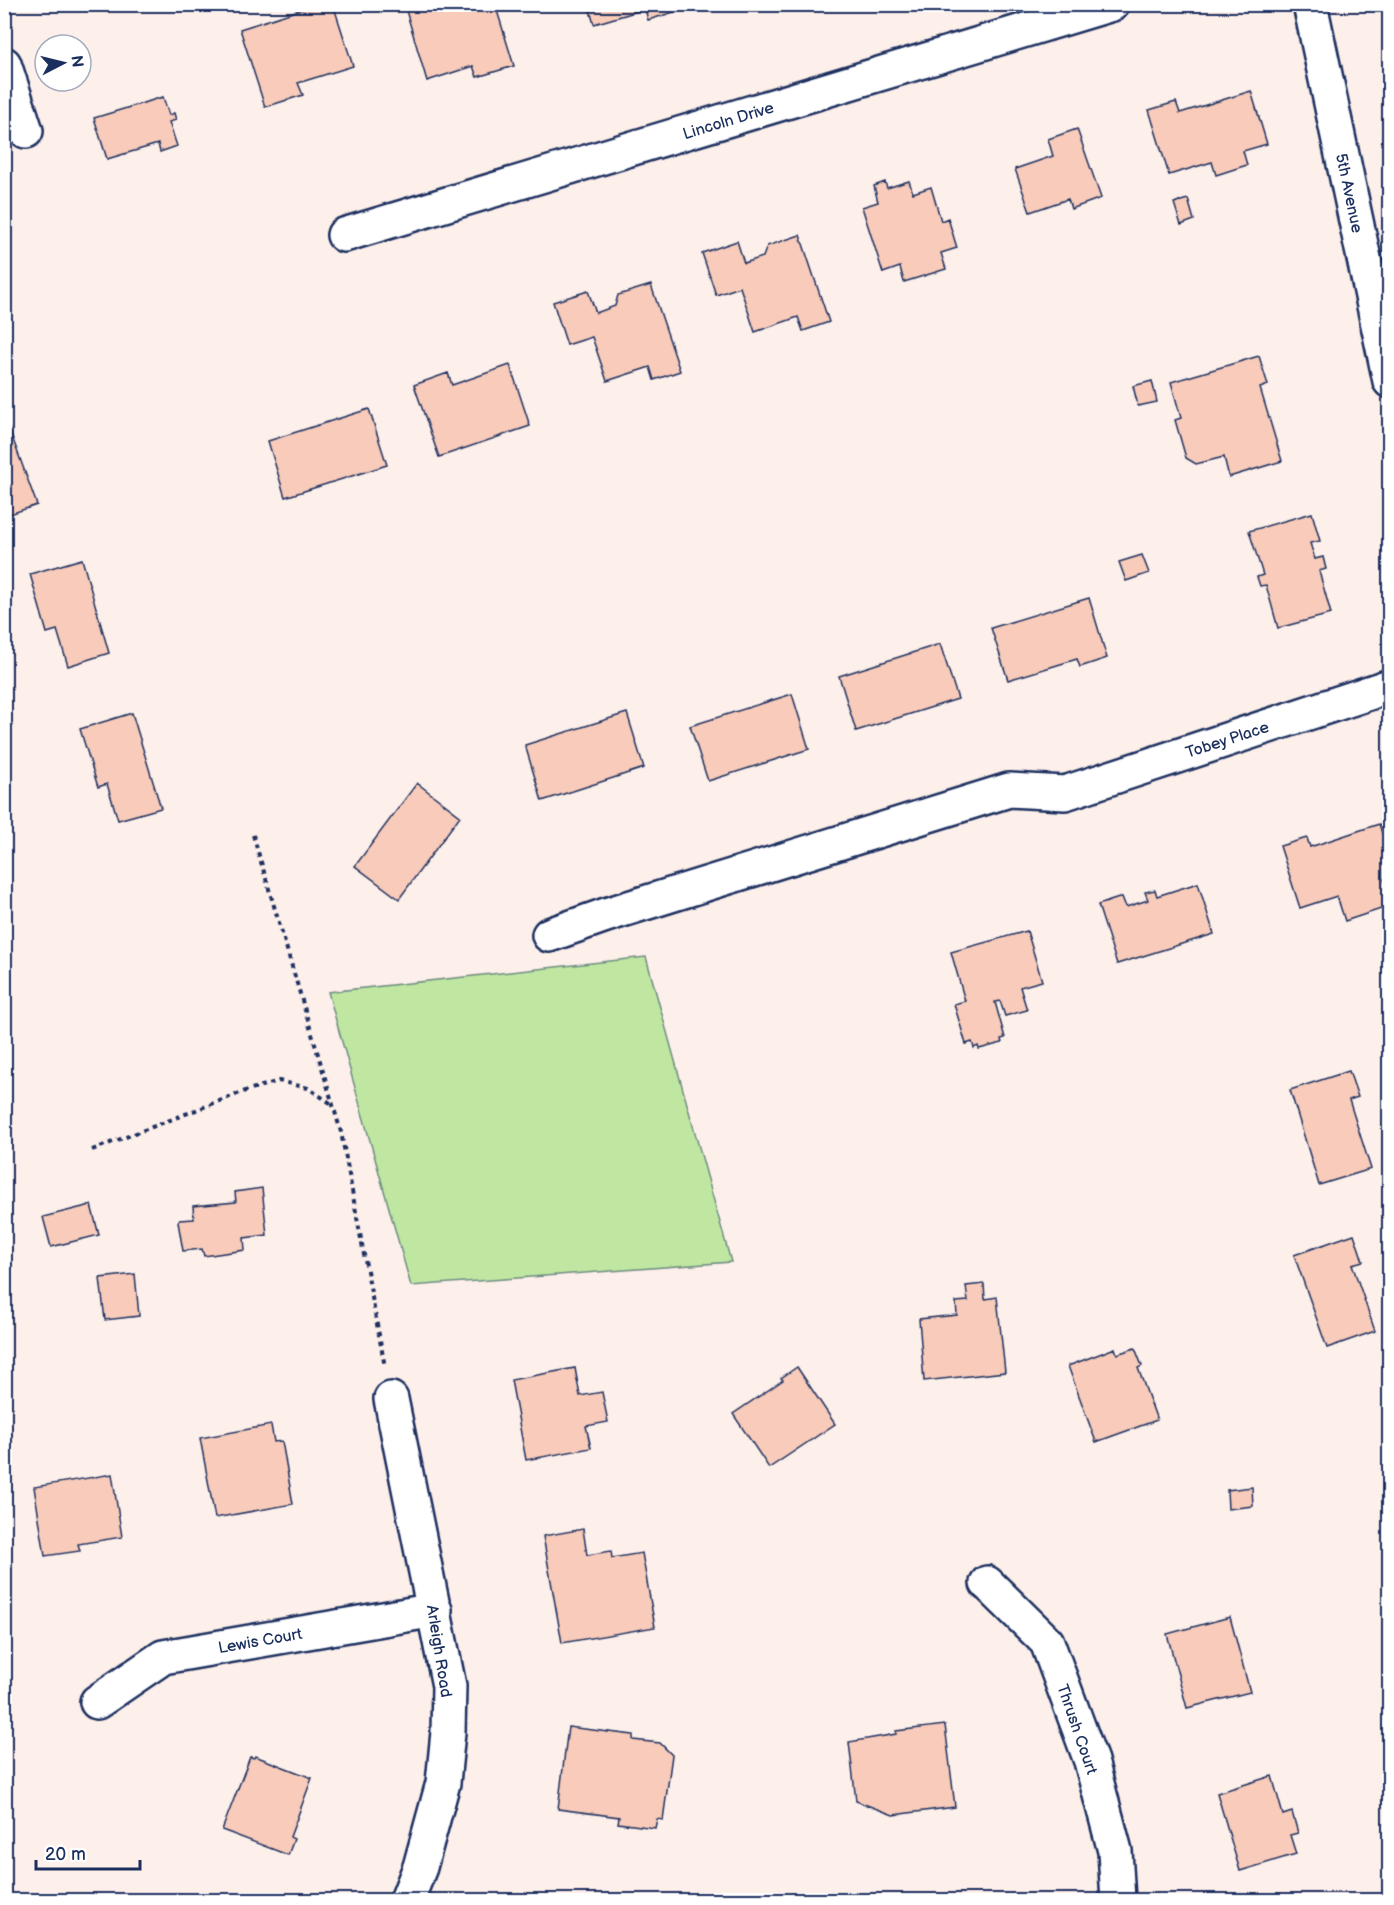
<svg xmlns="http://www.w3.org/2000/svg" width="1394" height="1905" font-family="'Balsamiq Sans',sans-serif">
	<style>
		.green { fill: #bfe7a2; stroke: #6d8b80; stroke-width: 1.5 }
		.building { fill: #f8cbba; stroke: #1b2f5e; stroke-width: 1.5 }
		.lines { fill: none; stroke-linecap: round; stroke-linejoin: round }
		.minor-casing { stroke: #1b2f5e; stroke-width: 38 }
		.path { stroke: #1b2f5e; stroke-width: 4; stroke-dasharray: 4.5 4.5; stroke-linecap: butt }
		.minor { stroke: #fff; stroke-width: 33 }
		.labels { text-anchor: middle; stroke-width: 4.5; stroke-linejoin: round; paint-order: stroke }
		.street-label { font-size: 16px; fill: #1b2f5e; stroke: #fff }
	</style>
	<rect width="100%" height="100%" fill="#fdefea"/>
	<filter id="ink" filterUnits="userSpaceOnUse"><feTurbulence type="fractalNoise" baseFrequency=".0167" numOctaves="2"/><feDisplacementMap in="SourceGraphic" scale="12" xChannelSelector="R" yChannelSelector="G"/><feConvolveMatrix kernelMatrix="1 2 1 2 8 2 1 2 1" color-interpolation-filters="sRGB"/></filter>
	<g filter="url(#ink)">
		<!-- green -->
		<path class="green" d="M646,957L731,1262L411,1286L328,992Z"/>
		<!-- building -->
		<path class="building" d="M318,4H333L353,66L298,83L303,95L265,107L240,29Z
			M404,4H495L514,66L477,77L473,66L427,81Z
			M588,4H683L684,9L648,20L645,9L594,24Z
			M1251,91L1267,144L1243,151L1247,165L1216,175L1212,162L1169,175L1149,110L1176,102L1180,113Z
			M163,97L169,115L174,113L176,120L169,122L177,146L160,152L158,144L107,159L94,118Z
			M1077,129L1101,198L1071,209L1068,199L1030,212L1015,169L1053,156L1048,139Z
			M909,181L913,193L931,187L941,221L948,218L957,248L941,253L946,269L904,282L900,267L883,273L862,207L878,202L874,186L885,182L887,188Z
			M1188,199L1194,220L1181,225L1174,203Z
			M800,235L829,322L803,331L798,317L755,332L740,287L716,295L702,253L737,241L744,263L763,257L767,246Z
			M651,285L680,371L654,380L650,367L607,381L592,337L567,345L553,302L588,291L596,313L615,306L618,295Z
			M1259,356L1268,385L1260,388L1282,461L1229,477L1224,457L1196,464L1186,458L1175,420L1181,418L1171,382Z
			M510,365L530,426L439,457L414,385L448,373L452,385Z
			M1152,381L1157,402L1138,406L1133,386Z
			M369,409L387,465L285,497L268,441Z
			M4,415L37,505L4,516Z
			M1312,513L1320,541L1310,543L1315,559L1323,557L1326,569L1319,571L1331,614L1278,628L1266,585L1260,586L1257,577L1263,575L1249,531Z
			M1142,555L1149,573L1126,581L1119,562Z
			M82,559L109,653L68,666L57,630L47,633L30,574Z
			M1089,598L1107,658L1080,667L1077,659L1008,680L991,628Z
			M940,644L958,699L856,731L839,676Z
			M792,694L809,749L708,781L690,726Z
			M132,713L161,808L118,820L107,784L98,787L80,729Z
			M627,713L644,768L542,801L525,745Z
			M417,783L460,816L399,899L355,866Z
			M1379,824L1390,857V878L1384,879L1390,896V906L1345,921L1337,896L1300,908L1280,846L1307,838L1310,847Z
			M1198,883L1214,934L1117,964L1098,905L1122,897L1126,907L1148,900L1145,892L1155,890L1157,896Z
			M1027,931L1042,981L1020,987L1027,1010L1005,1016L1000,1001L995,1002L1005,1038L1001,1039L1002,1043L979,1049L978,1046L974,1048L972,1042L966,1044L954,1004L965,1001L951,952Z
			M1349,1071L1358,1097L1349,1100L1371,1169L1319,1185L1290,1090Z
			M262,1188L267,1235L244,1238L245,1250L204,1256L202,1249L183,1251L178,1222L179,1220L194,1219L193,1206L236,1202L235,1192Z
			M91,1205L99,1235L51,1247L43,1217Z
			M1354,1234L1363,1261L1352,1264L1375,1331L1327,1348L1294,1255Z
			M135,1274L139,1316L105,1320L100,1278Z
			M984,1284L985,1299L997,1297L1005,1372L924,1381L919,1319L957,1315L956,1302L968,1301L966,1286Z
			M1115,1348L1117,1354L1135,1348L1142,1366L1138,1368L1157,1420L1096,1442L1068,1366Z
			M797,1367L835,1424L769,1468L733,1414L783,1380L781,1378Z
			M575,1368L580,1396L602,1392L608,1422L586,1426L591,1448L526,1460L511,1380Z
			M271,1425L274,1442L282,1441L293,1504L215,1518L200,1438Z
			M112,1474L122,1537L78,1544L80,1551L45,1556L34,1487Z
			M1252,1487L1253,1506L1228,1509L1227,1490Z
			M583,1529L587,1555L611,1551L612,1558L642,1553L655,1627L562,1643L543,1536Z
			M1230,1617L1250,1692L1187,1708L1167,1634Z
			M945,1725L955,1807L893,1815L856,1801L849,1742L896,1734V1731Z
			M568,1727L633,1735V1740L660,1743L672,1755L663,1820L657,1819L655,1828L618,1823L619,1817L558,1809Z
			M255,1756L312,1778L290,1837L294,1839L288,1855L222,1830L250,1757L254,1758Z
			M1272,1776L1283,1815L1292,1812L1298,1833L1290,1835L1296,1854L1240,1871L1217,1793Z"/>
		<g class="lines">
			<defs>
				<path id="minor" d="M1310,4L1390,381
					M4,64L26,131
					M344,235L1112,4
					M549,935L606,915L1009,790L1065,793L1390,686
					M391,1399L449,1686L448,1732L443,1783L420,1867L407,1900
					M987,1583L1047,1642L1091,1761L1115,1851L1118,1900
					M97,1702L163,1657L435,1610"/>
			</defs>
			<!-- minor casing -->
			<use href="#minor" class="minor-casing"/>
			<!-- path -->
			<path class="path" d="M253,835L341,1132L385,1367
				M92,1150L248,1090L279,1081L308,1088L332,1104"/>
			<!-- minor -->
			<use href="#minor" class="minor"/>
		</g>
	</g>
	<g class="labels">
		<!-- street labels -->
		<g class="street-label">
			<text transform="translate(728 120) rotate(-17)" y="6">Lincoln Drive</text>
			<text transform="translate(1350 193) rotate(78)" y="6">5th Avenue</text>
			<text transform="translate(1227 739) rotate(-18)" y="6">Tobey Place</text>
			<text transform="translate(260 1640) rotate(-10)" y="6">Lewis Court</text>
			<text transform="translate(440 1651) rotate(81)" y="6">Arleigh Road</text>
			<text transform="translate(1078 1729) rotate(71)" y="6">Thrush Court</text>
		</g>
	</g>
	<!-- margin -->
	<rect width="1394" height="1905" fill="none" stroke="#fff" stroke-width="24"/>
	<rect x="12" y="12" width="1370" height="1881" fill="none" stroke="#1b2f5e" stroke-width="2" filter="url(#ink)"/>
	<!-- north arrow -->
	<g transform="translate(63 63) rotate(83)"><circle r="28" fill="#ffffff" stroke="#a4acbf" stroke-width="1.5"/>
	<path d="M0-4.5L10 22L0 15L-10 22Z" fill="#1b2f5e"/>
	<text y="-9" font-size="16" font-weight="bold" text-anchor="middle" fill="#1b2f5e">N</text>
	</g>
	<!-- scale -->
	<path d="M36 1860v9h104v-9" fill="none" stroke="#1b2f5e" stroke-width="3"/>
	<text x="45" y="1860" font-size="18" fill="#1b2f5e" stroke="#ffffff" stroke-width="4.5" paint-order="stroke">20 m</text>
</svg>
